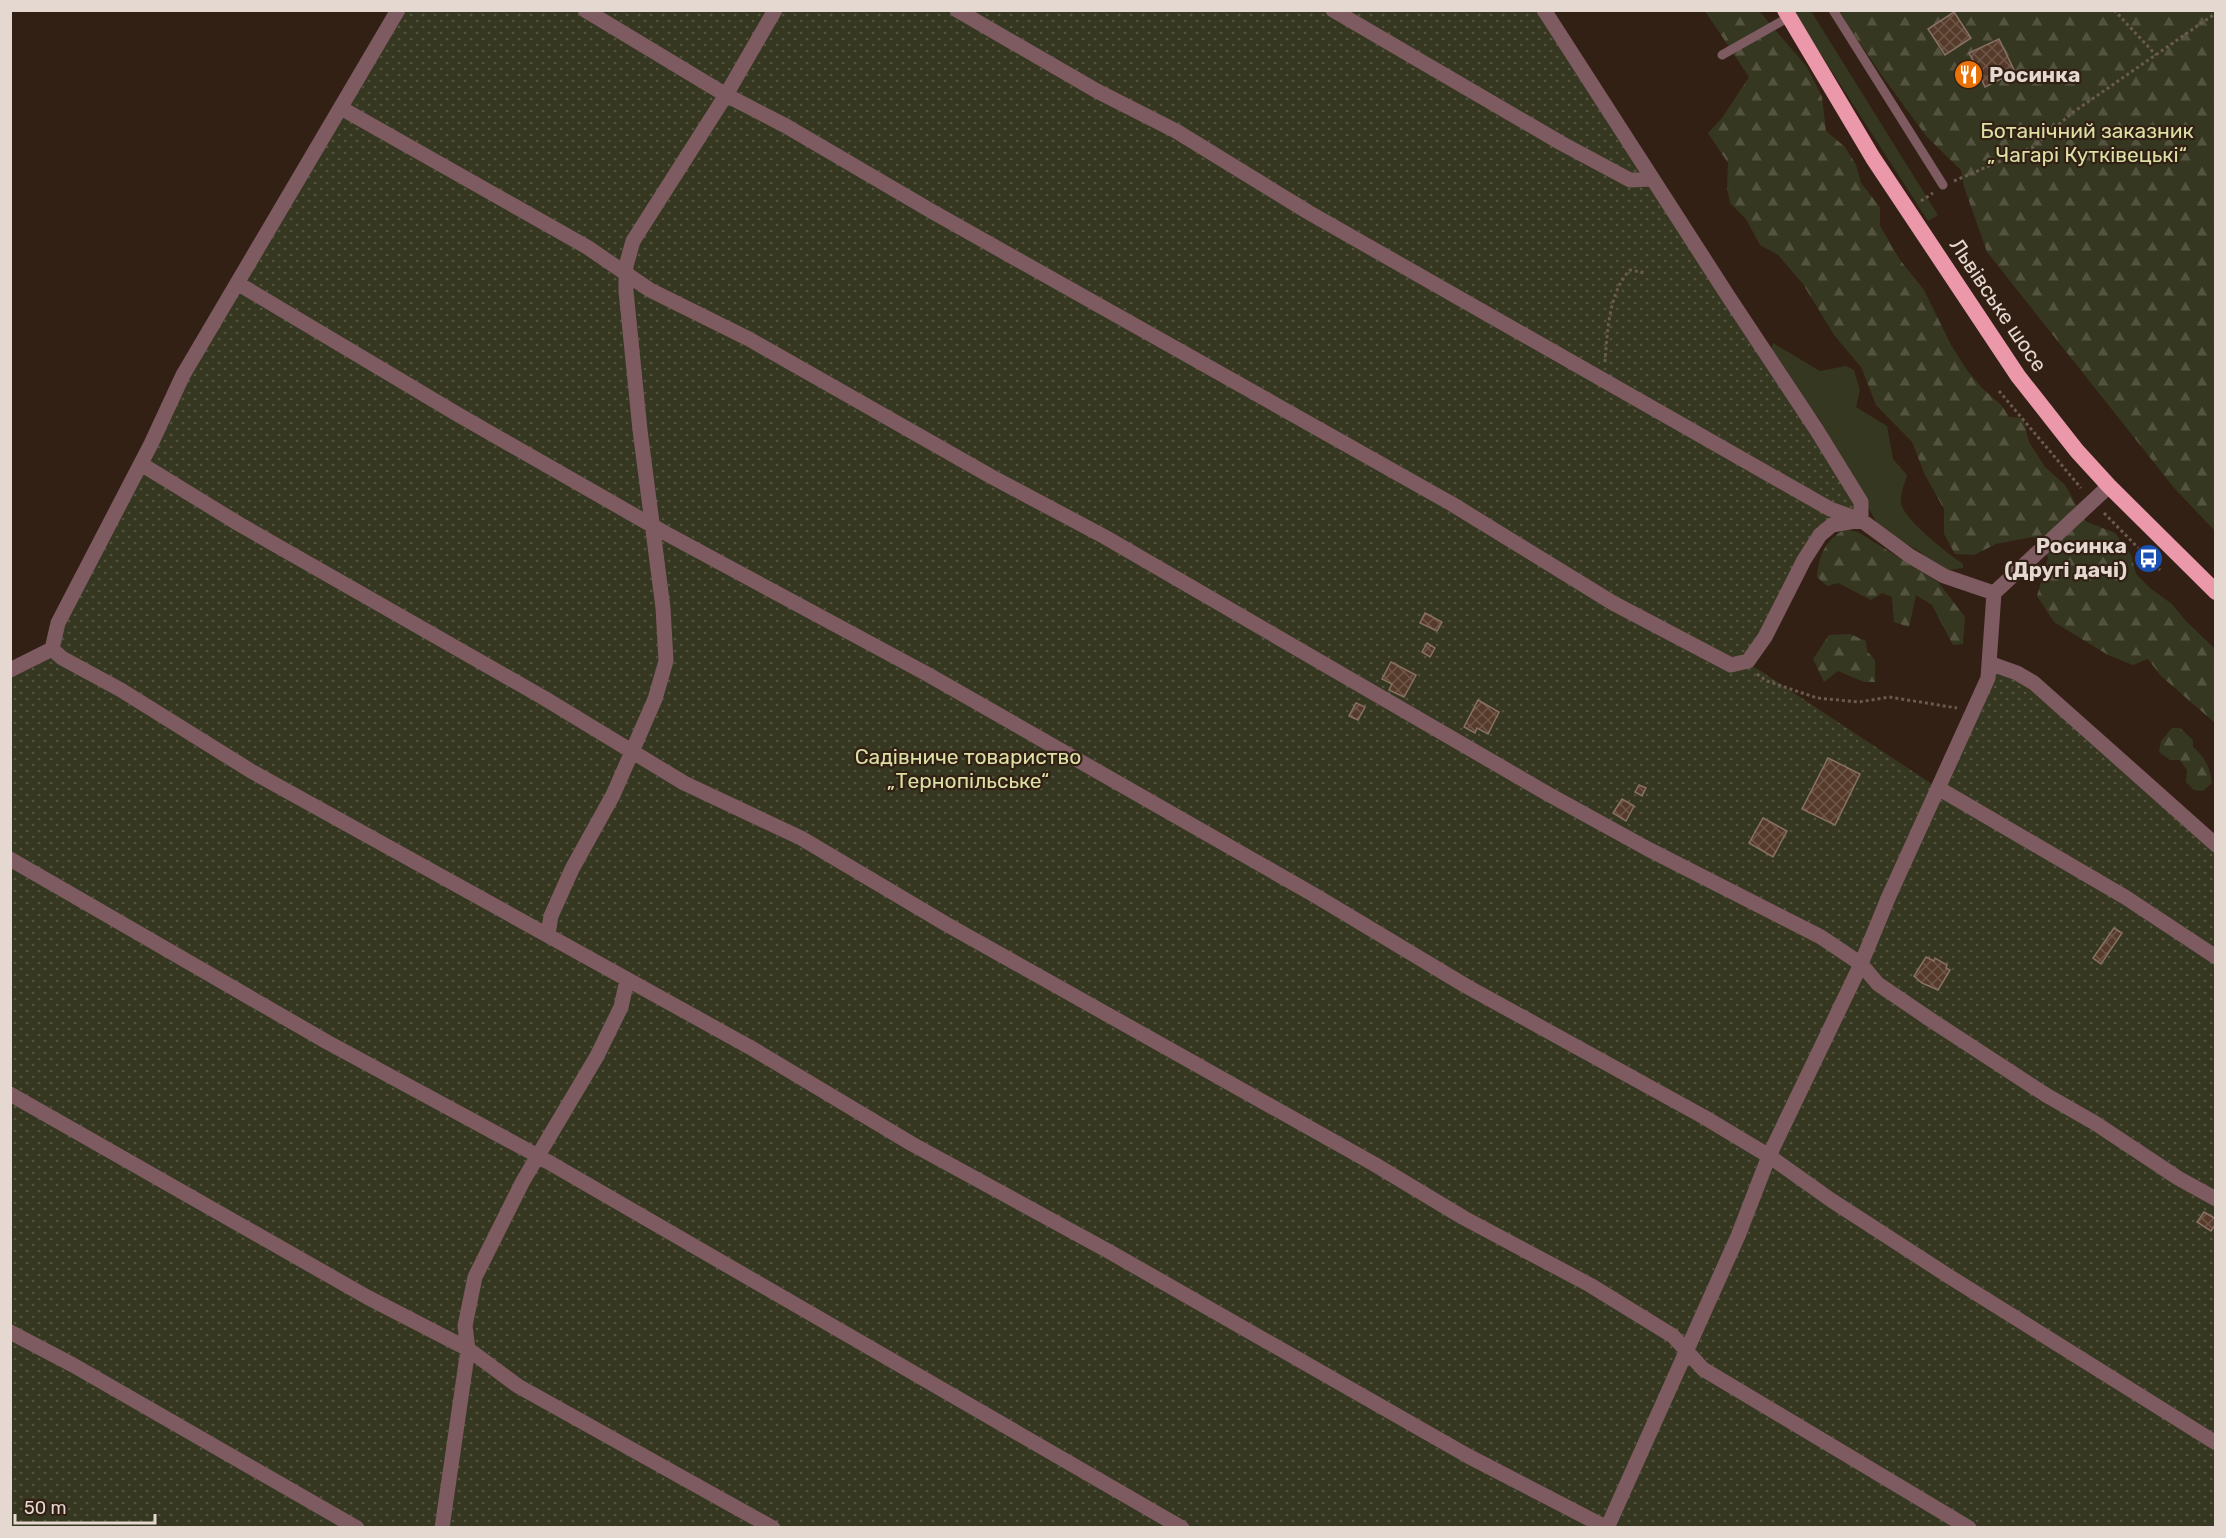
<svg xmlns="http://www.w3.org/2000/svg" width="2226" height="1538" font-family="Rubik,sans-serif">
	<style>
		.green { fill: #363720 }
		.forest { fill: url(#forest-firs) }
		.garden { fill: url(#garden-dots) }
		.building { fill: url(#building-cross-hatch); stroke: #887164; stroke-width: 1.5 }
		.lines { fill: none; stroke-linecap: round; stroke-linejoin: round }
		.path { stroke: #6a5a4f; stroke-width: 3; stroke-dasharray: 3 3; stroke-linecap: butt }
		.service { stroke: #7e5a61; stroke-width: 9 }
		.minor { stroke: #7e5a61; stroke-width: 15 }
		.trunk { stroke: #ea98aa; stroke-width: 16 }
		.labels { text-anchor: middle; stroke-width: 4.5; stroke-linejoin: round; paint-order: stroke }
		.poi-label { font-size: 21px; font-weight: bold; fill: #e5d8d0; stroke: #322014; text-anchor: start }
		.park-label { font-size: 21px; fill: #dbe0a5; stroke: #322014 }
		.street-label { font-size: 21px; fill: #e5d8d0; stroke: #322014 }
	</style>
	<defs>
		<pattern id="forest-firs" width="22" height="20" patternUnits="userSpaceOnUse" patternTransform="scale(1.5)"><rect width="22" height="20" fill="#363720"/><path d="M5 1l3.5 6h-7zM16 11l3.5 6h-7z" fill="#53533f"/></pattern>
		<pattern id="garden-dots" width="8" height="8" patternUnits="userSpaceOnUse" patternTransform="scale(1.5)"><rect width="8" height="8" fill="#363720"/><path d="M2 2h.1M6 6h.1" fill="none" stroke="#53533f" stroke-width="1.8" stroke-linecap="round"/></pattern>
		<pattern id="building-cross-hatch" width="8" height="8" patternUnits="userSpaceOnUse" patternTransform="scale(1.5)"><rect width="8" height="8" fill="#563b2b"/><path d="M0 0l8 8M0 8l8-8" fill="none" stroke="#6e5749"/></pattern>
	</defs>
	<rect width="100%" height="100%" fill="#322014"/>
	<!-- green -->
	<path class="green" d="M1793,11H1811L1938,215L1928,221Z
		M1773,343L1820,371L1846,366L1854,370L1860,390L1856,407L1887,426L1893,459L1907,475C1905,483 1900,493 1901,502C1902,519 1949,554 1963,564V568L1941,571L1920,552L1879,527L1818,417L1802,400L1771,351Z"/>
	<!-- forest -->
	<path class="forest" d="M1705,11H1759L1807,67L1822,97L1826,131L1845,147L1856,165L1861,183L1880,207V226L1900,260L1924,290L1951,345L1967,370L1982,388L2002,406L2009,417L2023,418L2029,442L2045,467L2065,485L2085,521L2115,533L2131,555L2136,574L2151,589L2172,604L2186,621L2215,649V723L2161,676L2148,659L2133,665L2108,655L2054,622L2037,596L2048,558L2041,540L2032,537L1996,544L1974,555L1955,554L1944,534V509L1925,475L1912,442L1876,405L1861,367L1834,335L1803,284L1778,255L1760,245L1746,219L1730,203L1727,187L1728,163L1708,133L1722,118L1749,77Z
		M1840,11H2215V531L2175,489L1987,252L1964,187L1961,170L1927,137L1885,80L1848,26Z
		M1845,529L1858,532L1938,582L1965,617L1963,644L1953,645L1932,605L1916,595L1909,627L1894,622L1892,597L1882,593L1871,600L1838,583L1827,586L1817,577C1819,554 1825,541 1845,529Z
		M1850,634L1866,641L1867,651L1875,660V682H1864L1838,671L1824,682L1813,659L1829,635Z
		M2172,728H2180L2193,740V747C2205,757 2210,767 2212,783L2203,791L2194,790L2186,782L2187,770L2180,760H2170L2159,752L2161,741Z"/>
	<!-- garden -->
	<path class="garden" d="M398,11H1544L1861,502V520L1832,525L1747,662L1938,788L1989,663L2017,673L2215,845V1527L11,1528V670L52,649L151,444Z"/>
	<!-- building -->
	<path class="building" d="M1954,12L1971,38L1945,55L1928,29Z
		M1999,39L2015,72L1985,87L1981,78L1969,84L1961,68L1974,62L1969,53Z
		M2142,558L2150,566L2144,571L2136,563Z
		M1425,613L1442,622L1437,631L1420,623Z
		M1427,643L1435,648L1430,657L1422,652Z
		M1391,662L1416,675L1404,697L1389,690L1392,684L1382,679Z
		M1478,700L1499,712L1488,734L1477,728L1475,733L1464,727Z
		M1356,703L1365,707L1358,720L1349,716Z
		M1828,758L1860,774L1835,825L1802,809Z
		M1639,785L1646,788L1642,796L1635,792Z
		M1622,799L1634,806L1626,821L1613,813Z
		M1763,818L1787,831L1773,857L1749,843Z
		M2114,928L2122,933L2101,964L2093,958Z
		M1926,957L1934,961L1935,958L1947,965L1946,968L1950,970L1938,990L1922,983L1914,976Z
		M2204,1212L2216,1219V1224L2211,1231L2197,1222Z"/>
	<g class="lines">
		<!-- path -->
		<path class="path" d="M2114,10L2156,55
			M1954,181L2033,147L2072,113L2216,13
			M1921,201L1933,193
			M1605,362C1607,333 1609,291 1630,270L1646,273
			M1999,391L2081,488
			M2104,513L2160,570
			M1757,674L1767,681L1817,698L1859,702L1889,697L1957,708"/>
		<!-- service -->
		<path class="service" d="M1833,10L1943,185
			M1722,55L1789,17"/>
		<!-- minor -->
		<path class="minor" d="M585,10L726,95L786,126L933,212L1452,504L1613,603L1731,665L1748,661L1765,637L1804,560L1820,535L1832,525L1861,520
			M957,10L1097,91L1176,131L1308,212L1830,509L1858,519
			M1333,10L1561,143L1630,180L1652,179
			M1544,10L1728,296L1816,429L1861,502V520L1910,556L1944,576L1994,593
			M341,108L587,247L650,290L749,339L992,477L1105,537L1548,794L1648,849L1821,937L1861,964L1878,984L1931,1020L2046,1095L2095,1123L2178,1178L2216,1199
			M237,283L457,414L667,534L927,674L1316,896L1466,986L1704,1117L1769,1156L1831,1200L1950,1277L2216,1443
			M141,464L239,524L544,698L684,783L801,838L946,924L1374,1164L1464,1218L1590,1285L1673,1336L1703,1369L1969,1528
			M52,649L62,658L121,690L251,771L753,1049L912,1144L1110,1252L1468,1456L1607,1528
			M52,649L58,623L151,444L183,375L398,10
			M1989,663L2017,673L2034,683L2216,845
			M10,670L52,649
			M1938,788L2125,897L2216,957
			M10,859L327,1042L538,1156L1182,1528
			M548,934L551,916L572,869L613,795L655,699L666,661L663,608L640,430L626,291V266L633,241L726,95L775,10
			M10,1094L367,1297L468,1349L518,1386L773,1528
			M10,1332L73,1365L357,1528
			M442,1528L468,1349L465,1326L475,1277L523,1181L597,1056L621,1007L627,980
			M1607,1528L1738,1236L1769,1156L1861,964L1889,896L1988,678L1994,593L2109,486"/>
		<!-- trunk -->
		<path class="trunk" d="M1785,10L1873,158L2018,376L2077,451L2109,486L2216,592"/>
	</g>
	<!-- icons -->
	<defs>
		<symbol id="restaurant-disc" viewBox="-11 -11 22 22"><circle r="9.5" fill="#e8710a" stroke="#322014"/><path d="M-5-6h1v4h1v-4h1v4h1v-4h1v5L-1.5 .5V6h-2V.5L-5-1ZM5-6V6H3V1.5H1.5Q1.5-4 5-6Z" fill="#fff"/></symbol>
		<symbol id="bus-disc" viewBox="-11 -11 22 22"><circle r="9.5" fill="#1a4fb4" stroke="#322014"/><path d="M-5-6H5V4H4V6H2V4H-2V6H-4V4H-5ZM-3.5-4V0h7V-4ZM-3.5 1.2v1.5H-2V1.2ZM2 1.2v1.5H3.5V1.2Z" fill="#fff"/></symbol>
	</defs>
	<g fill-rule="evenodd">
		<use href="#restaurant-disc" x="1952" y="58" width="33" height="33"/>
		<use href="#bus-disc" x="2132" y="542" width="33" height="33"/>
	</g>
	<g class="labels">
		<!-- poi labels -->
		<g class="poi-label">
			<text x="1989" y="82">Росинка</text>
			<text x="2127" y="553" text-anchor="end">Росинка<tspan x="2127" dy="24">(Другі дачі)</tspan></text>
		</g>
		<!-- park labels -->
		<g class="park-label">
			<text x="2087" y="138">Ботанічний заказник<tspan x="2087" dy="24">„Чагарі Кутківецькі“</tspan></text>
			<text x="968" y="764">Садівниче товариство<tspan x="968" dy="24">„Тернопільське“</tspan></text>
		</g>
		<!-- street labels -->
		<g class="street-label">
			<text transform="translate(1998 305) rotate(56)" y="7">Львівське шосе</text>
		</g>
	</g>
	<!-- border -->
	<rect width="2226" height="1538" fill="none" stroke="#e5d8d0" stroke-width="24"/>
	<!-- scale -->
	<path d="M15 1514v9h140v-9" fill="none" stroke="#e5d8d0" stroke-width="3"/>
	<text x="24" y="1514" font-size="18" fill="#e5d8d0" stroke="#322014" stroke-width="4.5" paint-order="stroke">50 m</text>
</svg>
